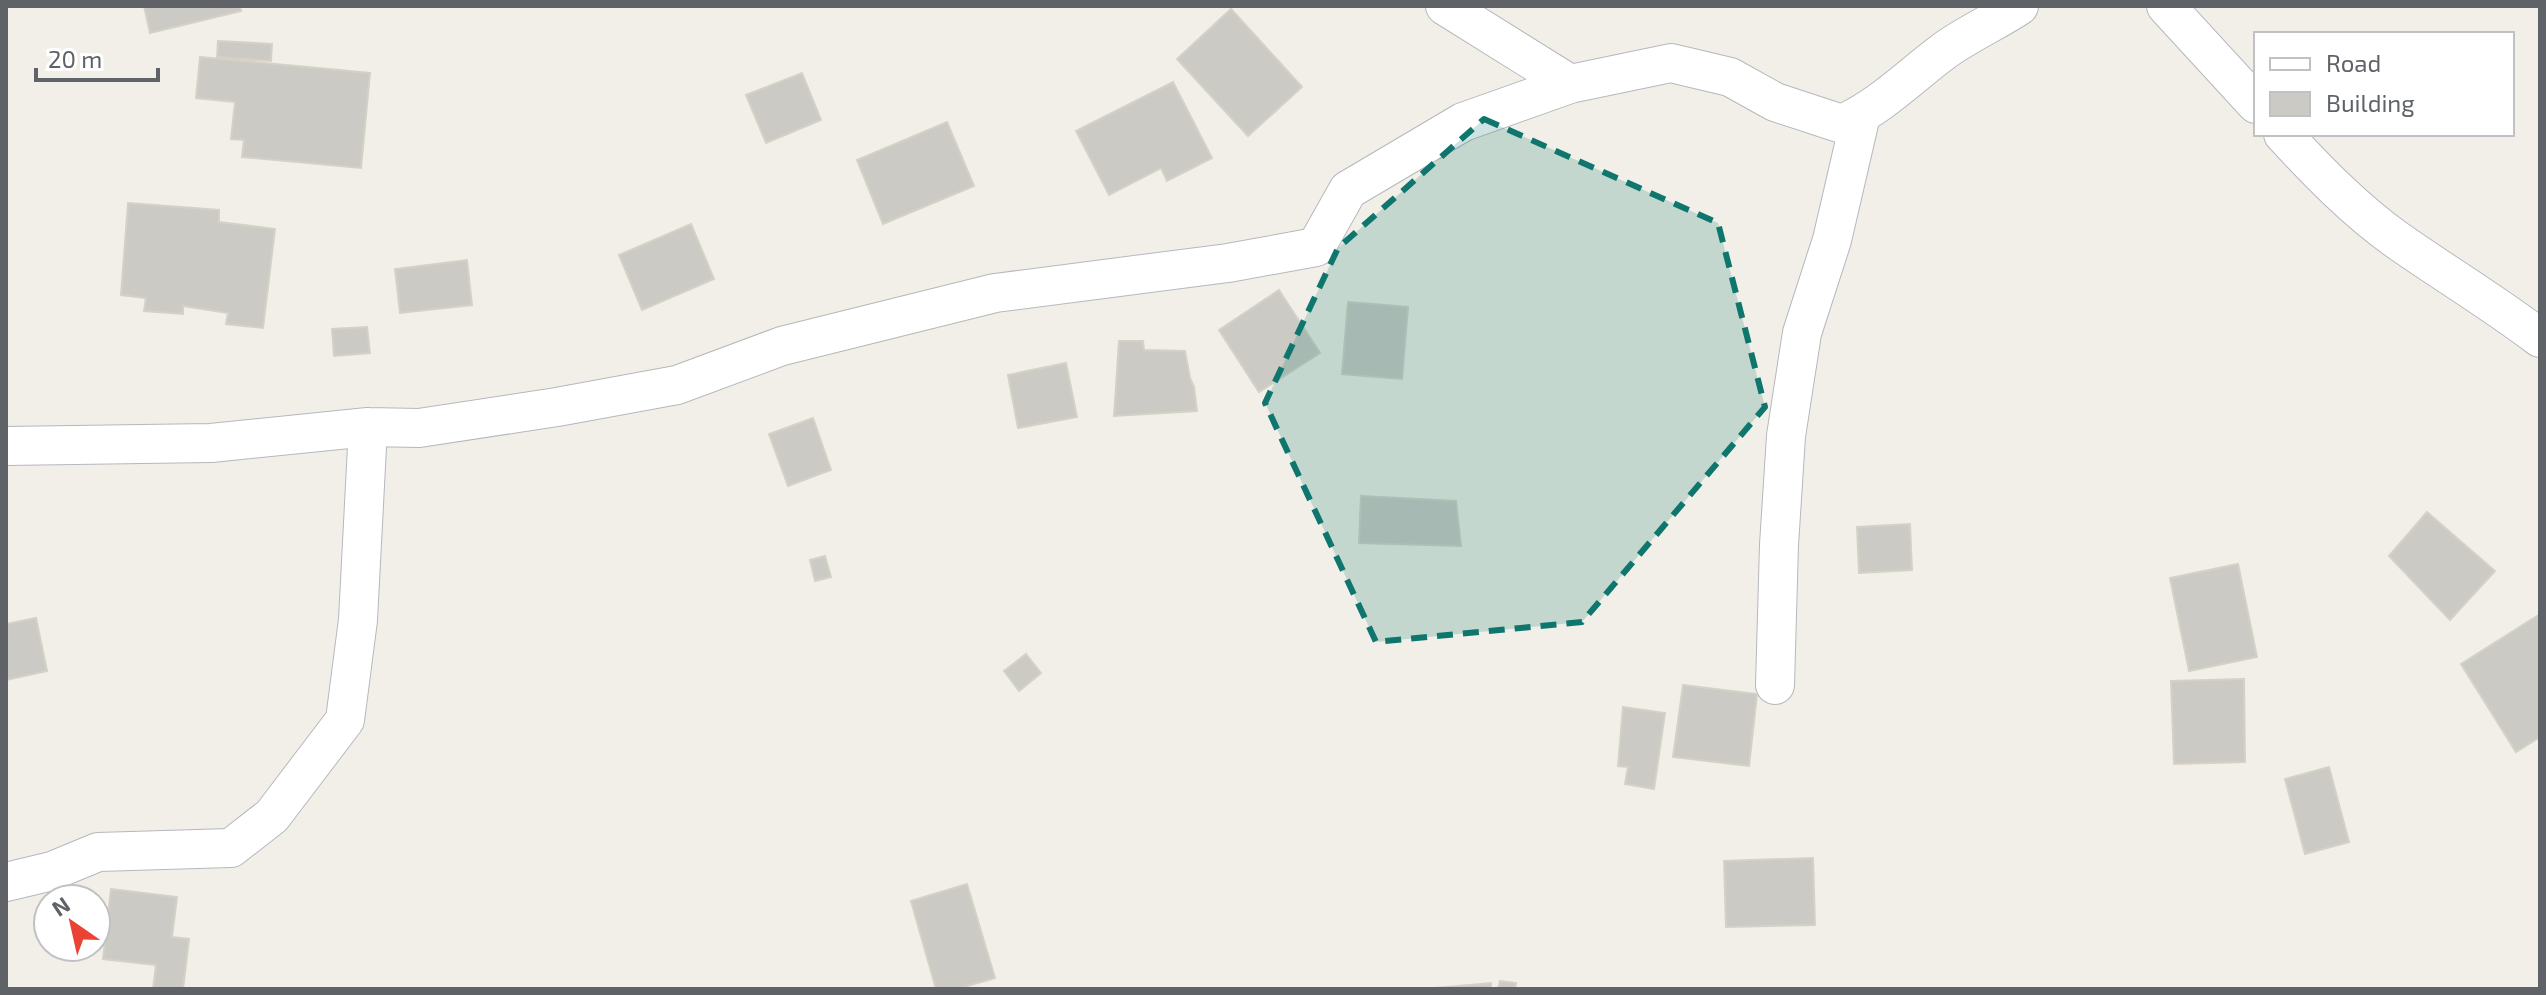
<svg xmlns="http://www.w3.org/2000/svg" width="2546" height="995" font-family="'Exo 2',sans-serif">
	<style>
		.building { fill: #cccac5; stroke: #d6d1c6; stroke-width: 2 }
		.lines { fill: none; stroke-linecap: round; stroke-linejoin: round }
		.street-casing { stroke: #b5b8bc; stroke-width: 40 }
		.street { stroke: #fff; stroke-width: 38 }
		.marked { fill: #0f766e; fill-opacity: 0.2; stroke: #0f766e; stroke-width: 6; stroke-dasharray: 16 10; stroke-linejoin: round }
	</style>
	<rect width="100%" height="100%" fill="#f1efe8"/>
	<!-- building -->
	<path class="building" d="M144,6H240L241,11L150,33Z
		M1231,9L1302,87L1248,136L1177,59Z
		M218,41L272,44L271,61L217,57Z
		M200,57L370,73L361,168L242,157L244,140L231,139L235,102L196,98Z
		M802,73L821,120L766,143L746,95Z
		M1173,82L1212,158L1167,181L1161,168L1109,195L1076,131Z
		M947,122L974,186L883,224L857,160Z
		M128,203L219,210V222L275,229L263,328L226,324L228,313L183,306V314L144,311L146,298L121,295Z
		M691,224L714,279L642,310L619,255Z
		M467,260L472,305L400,313L395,269Z
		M1279,290L1320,353L1259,392L1219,330Z
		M1348,302L1408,307L1402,379L1342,374Z
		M367,327L370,353L334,356L332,329Z
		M1119,341H1143L1144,350L1185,351L1190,378L1194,387L1197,411L1114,416Z
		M1066,363L1077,417L1018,428L1008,375Z
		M813,418L831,470L788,486L769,434Z
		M1361,496L1456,501L1461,546L1359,543Z
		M2427,512L2495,571L2450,620L2389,556Z
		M1910,524L1912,570L1859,573L1857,527Z
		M825,556L831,577L815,581L810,560Z
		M2238,564L2257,657L2189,671L2170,578Z
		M2540,614V737L2516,752L2461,664Z
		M36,618L47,671L6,680V624Z
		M1026,654L1041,673L1019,691L1004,671Z
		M2244,679L2245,762L2174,764L2171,681Z
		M1683,685L1757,694L1749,766L1673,757Z
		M1623,707L1665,713L1654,789L1625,784L1628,767L1618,766Z
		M2329,767L2349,842L2305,854L2285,779Z
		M1813,858L1815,925L1726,927L1724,861Z
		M967,884L995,978L957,989H936L911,901Z
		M111,889L177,897L172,937L189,939L183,989H153L156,965L103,959Z
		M1500,981L1516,983L1515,989H1498Z
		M1491,983V989H1424Z"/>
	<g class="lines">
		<defs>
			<path id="street" d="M1445,6L1570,84
				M2166,6L2256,104
				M2283,134C2318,172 2355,210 2397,240C2444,273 2494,303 2540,338
				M6,446L211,443L368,427L419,428L557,407L677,385L782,346L995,293L1228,263L1316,247L1348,190L1463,122L1570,84L1671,63L1730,77L1775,102L1842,124C1883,105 1909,77 1944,51C1967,34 1995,22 2019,6
				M1775,685L1779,545L1786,436L1802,333L1832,240L1861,115
				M6,882L52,871L98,852L231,848L272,816L345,720L358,620L368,427"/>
		</defs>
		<!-- street casing -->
		<use href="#street" class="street-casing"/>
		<!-- street -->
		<use href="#street" class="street"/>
	</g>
	<!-- marked area -->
	<path class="marked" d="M1484,119L1718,223L1765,407L1582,622L1376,642L1265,403L1338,248Z"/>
	<!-- border -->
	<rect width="2546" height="995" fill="none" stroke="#5f6368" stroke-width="16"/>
	<!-- legend -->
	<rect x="2254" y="32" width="260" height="104" fill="#ffffff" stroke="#bfc1c3" stroke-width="2"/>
	<rect x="2270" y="58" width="40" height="12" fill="#ffffff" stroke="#bfc1c3" stroke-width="2"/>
	<text x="2326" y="72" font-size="24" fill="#5f6368">Road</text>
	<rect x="2270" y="92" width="40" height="24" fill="#cccac5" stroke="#bfc1c3" stroke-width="2"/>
	<text x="2326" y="112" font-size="24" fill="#5f6368">Building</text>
	<!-- north arrow -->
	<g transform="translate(72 923) rotate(326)"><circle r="38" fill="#ffffff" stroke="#bfc1c3" stroke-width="2"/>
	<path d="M0-6L14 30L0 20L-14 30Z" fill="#ea4335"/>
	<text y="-12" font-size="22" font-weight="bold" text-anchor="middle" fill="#5f6368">N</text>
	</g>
	<!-- scale -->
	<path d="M36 68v12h122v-12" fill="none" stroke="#5f6368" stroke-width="4"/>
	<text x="48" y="68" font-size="24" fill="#5f6368" stroke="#ffffff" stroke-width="6" paint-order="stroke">20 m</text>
</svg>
